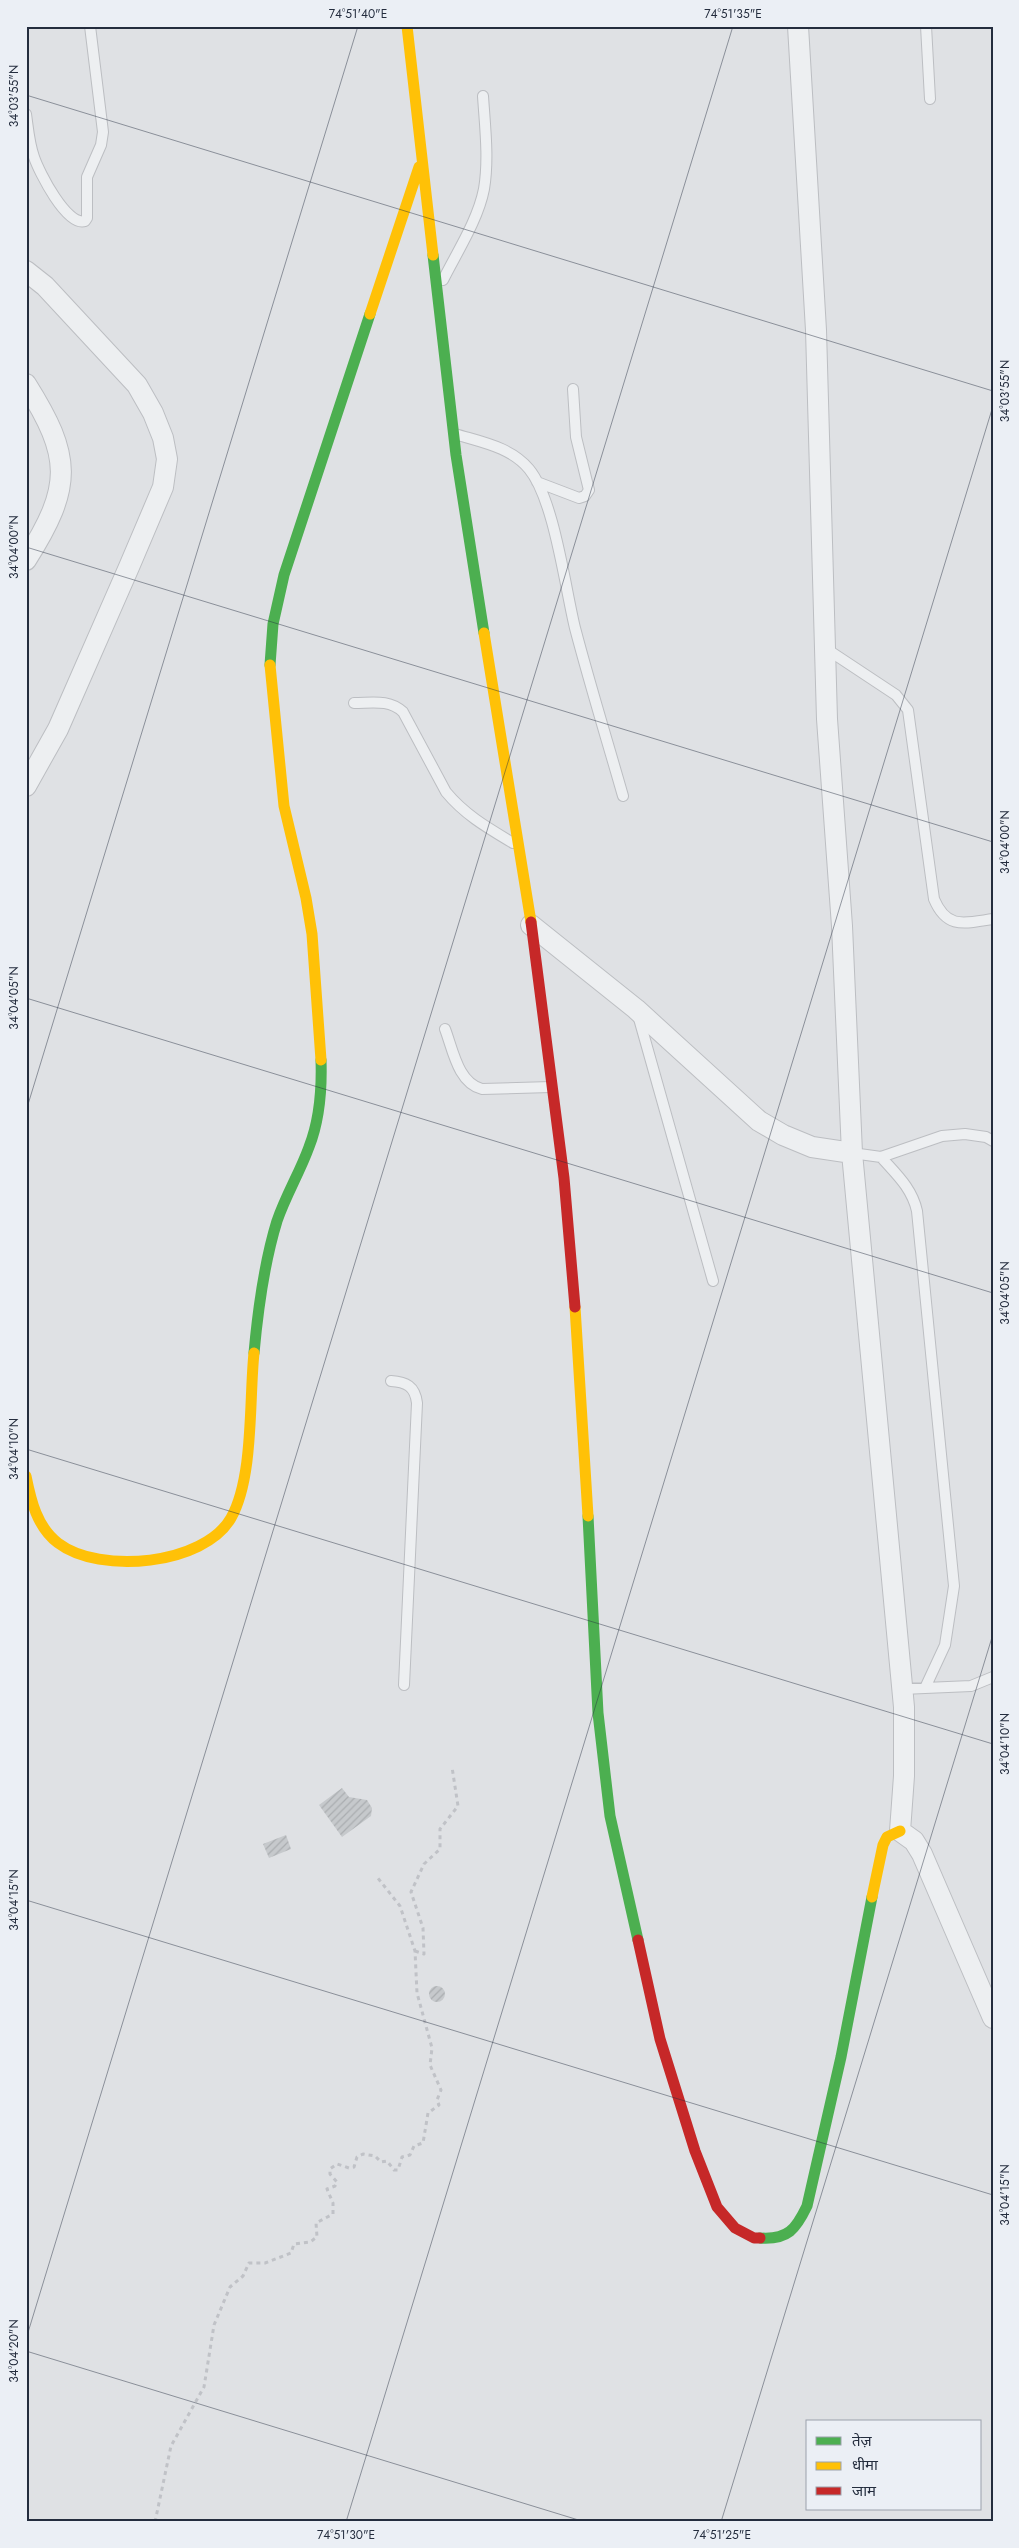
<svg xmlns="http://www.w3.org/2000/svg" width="1019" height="2548" font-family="Jost,'Noto Sans Devanagari',sans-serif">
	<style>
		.building { fill: url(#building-hatch) }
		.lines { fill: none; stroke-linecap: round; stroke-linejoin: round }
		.lane-casing { stroke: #bcbec2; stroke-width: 12 }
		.street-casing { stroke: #bcbec2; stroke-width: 22 }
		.path { stroke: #c0c2c7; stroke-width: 3; stroke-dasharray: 4 4; stroke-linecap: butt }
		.lane { stroke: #edeff1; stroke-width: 10 }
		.street { stroke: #edeff1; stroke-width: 20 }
		.fast { stroke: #4caf50; stroke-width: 11 }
		.slow { stroke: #ffc107; stroke-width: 11 }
		.jam { stroke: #c62828; stroke-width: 11 }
		.ticks { fill: none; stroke: #242d3e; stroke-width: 1; stroke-opacity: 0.45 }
		.neatline { fill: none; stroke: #242d3e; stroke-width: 2 }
		.ticks-label { font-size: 12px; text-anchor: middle; fill: #242d3e }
	</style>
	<defs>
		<pattern id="building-hatch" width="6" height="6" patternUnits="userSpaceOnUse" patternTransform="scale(1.25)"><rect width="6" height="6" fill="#c6c9cc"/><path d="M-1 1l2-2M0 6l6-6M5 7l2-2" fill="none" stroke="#aaadb0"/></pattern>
	</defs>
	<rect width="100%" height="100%" fill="#dfe1e4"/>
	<!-- building -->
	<path class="building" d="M342,1788L349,1797L367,1800L372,1808L371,1816L342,1837L319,1805Z
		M286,1835L291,1849L269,1858L263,1844Z
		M429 1994a8 8 0 1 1 16 0a8 8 0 1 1-16 0Z"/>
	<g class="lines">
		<defs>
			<path id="lane" d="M926,26L930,99
				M26,114C28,128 29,143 34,157C39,172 67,227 85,221L87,218V177L101,145L103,132L90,26
				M443,280C457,252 478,220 484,189C489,159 485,127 483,96
				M455,434C481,442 511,447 529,469C554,499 565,587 575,628C590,685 607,740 623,796
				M537,482L579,498L585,496L589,490L576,437L573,389
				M825,648L896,695L908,710L934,899C947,930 965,923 993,919
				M354,703C372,703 389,699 403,712L446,792C465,815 488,828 513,843
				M638,1015L713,1281
				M445,1029C453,1050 458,1083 482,1089L551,1087
				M852,1153L881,1157L942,1136L965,1134L986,1137L993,1141
				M881,1157C896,1174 912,1188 917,1211L954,1586L945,1645L925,1688
				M391,1381C406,1382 415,1386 417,1403L404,1685
				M902,1689L971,1686L993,1677"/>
			<path id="street" d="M798,26L816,330L827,719L842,926L852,1153
				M26,271L45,286L137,385L153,413L163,438L167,459L163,487L129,567L58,729L26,786
				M26,384C72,457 73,486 26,560
				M531,925L636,1009L759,1121L783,1135L812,1147L852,1153L904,1707V1776L900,1831L914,1841L922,1854L993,2018"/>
		</defs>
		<!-- lane casing -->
		<use href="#lane" class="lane-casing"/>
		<!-- street casing -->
		<use href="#street" class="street-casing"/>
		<!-- path -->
		<path class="path" d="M415,1951L424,1954L423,1928L411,1892L424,1864L440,1849V1829L458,1806L452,1767
			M155,2522L171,2446L204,2387L214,2325L230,2287L243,2276L249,2263H265L291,2253L294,2244L310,2242L317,2237L316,2223L333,2214V2203L327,2189L335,2186L337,2182L330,2174V2169L337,2164L349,2168L354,2167L357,2157L363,2154L375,2156L381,2162L387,2161L394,2170H398L402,2157L410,2155L414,2146L423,2143L428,2113L439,2105L437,2100L441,2090L430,2065L432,2048L417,1993L415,1951L400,1906L377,1877"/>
		<!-- lane -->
		<use href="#lane" class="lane"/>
		<!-- street -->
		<use href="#street" class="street"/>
		<!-- fast -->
		<path class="fast" d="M433,255L456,455L484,633
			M270,665L273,624L284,575L370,314
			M254,1353C258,1309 264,1263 277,1221C286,1195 300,1172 309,1147C320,1119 322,1090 321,1060
			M588,1516L598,1713L610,1816L638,1940
			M760,2238C788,2240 796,2229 807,2206L841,2057L872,1897"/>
		<!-- slow -->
		<path class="slow" d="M407,26L433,255
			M370,314L419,167
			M484,633L531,922
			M270,665L284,806L306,898L312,934L321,1060
			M575,1307L588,1516
			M26,1476C31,1501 37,1527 58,1543C100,1575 204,1565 231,1518C254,1477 249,1400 254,1353
			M872,1897L883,1845L887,1837L900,1831"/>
		<!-- jam -->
		<path class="jam" d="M531,922L564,1178L575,1307
			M638,1940L660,2039L695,2151L717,2207L735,2228L754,2238H760"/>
	</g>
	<!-- ticks -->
	<path class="ticks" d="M26,95L993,391M26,547L993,842M26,998L993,1293M26,1111L358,26M26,1449L993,1744M26,1900L993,2195M26,2339L733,26M26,2351L585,2522M346,2522L993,406M721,2522L993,1634"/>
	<!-- border -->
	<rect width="1019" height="2548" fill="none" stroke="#ebeff5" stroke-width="55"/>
	<!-- legend -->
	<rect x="806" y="2420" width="175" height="90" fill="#ebeff5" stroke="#9ba1ac"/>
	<rect x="816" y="2437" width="25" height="8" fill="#4caf50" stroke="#9ba1ac"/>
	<text x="852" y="2446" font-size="15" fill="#242d3e">तेज़</text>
	<rect x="816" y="2462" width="25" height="8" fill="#ffc107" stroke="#9ba1ac"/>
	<text x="852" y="2470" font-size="15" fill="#242d3e">धीमा</text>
	<rect x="816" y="2487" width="25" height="8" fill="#c62828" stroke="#9ba1ac"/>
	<text x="852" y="2496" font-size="15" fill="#242d3e">जाम</text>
	<rect x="28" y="28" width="964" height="2492" class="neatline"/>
	<g class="ticks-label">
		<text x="358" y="18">74°51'40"E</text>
		<text x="733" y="18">74°51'35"E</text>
		<text transform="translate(14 96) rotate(-90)" y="4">34°03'55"N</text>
		<text transform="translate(1005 391) rotate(-90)" y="4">34°03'55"N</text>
		<text transform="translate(14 547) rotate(-90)" y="4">34°04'00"N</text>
		<text transform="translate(1005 842) rotate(-90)" y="4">34°04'00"N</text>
		<text transform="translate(14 998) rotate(-90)" y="4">34°04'05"N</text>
		<text transform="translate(1005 1293) rotate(-90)" y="4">34°04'05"N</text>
		<text transform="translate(14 1449) rotate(-90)" y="4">34°04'10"N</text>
		<text transform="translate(1005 1744) rotate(-90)" y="4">34°04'10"N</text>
		<text transform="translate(14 1900) rotate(-90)" y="4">34°04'15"N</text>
		<text transform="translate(1005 2195) rotate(-90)" y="4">34°04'15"N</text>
		<text transform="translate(14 2351) rotate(-90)" y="4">34°04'20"N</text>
		<text x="346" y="2539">74°51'30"E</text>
		<text x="722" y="2539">74°51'25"E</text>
	</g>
</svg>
